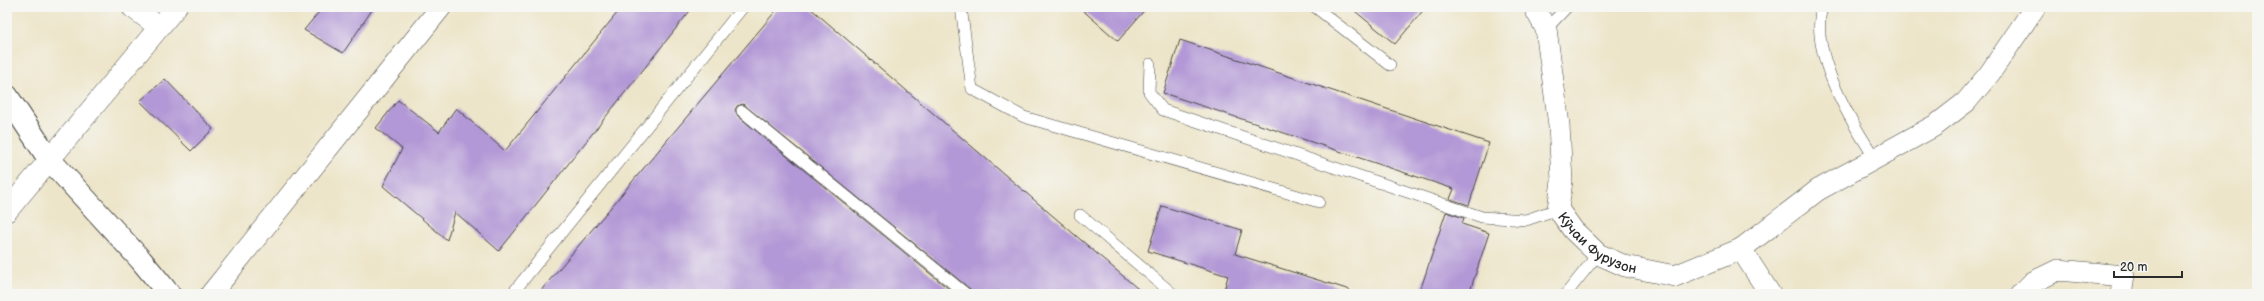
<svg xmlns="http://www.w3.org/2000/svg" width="2264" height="301" font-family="'Balsamiq Sans',sans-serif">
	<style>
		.building { fill: #b298d6 }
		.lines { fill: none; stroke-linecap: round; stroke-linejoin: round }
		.service-casing { stroke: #484743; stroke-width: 12 }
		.minor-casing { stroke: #484743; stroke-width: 22 }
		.tertiary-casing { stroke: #484743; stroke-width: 24 }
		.service { stroke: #fff; stroke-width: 11 }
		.minor { stroke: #fff; stroke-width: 21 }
		.tertiary { stroke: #fff; stroke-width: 22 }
		.labels { text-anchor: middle; stroke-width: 3; stroke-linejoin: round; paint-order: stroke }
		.street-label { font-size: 14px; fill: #2b2b2b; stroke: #f6f6f2 }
	</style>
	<rect width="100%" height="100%" fill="#f6f6f2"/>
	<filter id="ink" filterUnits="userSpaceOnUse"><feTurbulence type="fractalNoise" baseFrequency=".025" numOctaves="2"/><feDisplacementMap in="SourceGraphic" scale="8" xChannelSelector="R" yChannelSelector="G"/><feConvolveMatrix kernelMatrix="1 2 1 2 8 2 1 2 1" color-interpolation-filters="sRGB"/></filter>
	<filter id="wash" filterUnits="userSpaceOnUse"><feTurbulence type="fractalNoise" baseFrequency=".012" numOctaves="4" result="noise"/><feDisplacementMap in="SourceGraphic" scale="16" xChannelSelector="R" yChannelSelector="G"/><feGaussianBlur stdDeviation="0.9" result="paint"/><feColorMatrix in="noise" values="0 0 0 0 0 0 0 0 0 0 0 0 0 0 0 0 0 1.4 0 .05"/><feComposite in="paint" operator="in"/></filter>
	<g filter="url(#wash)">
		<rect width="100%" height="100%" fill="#ede5c9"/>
		<g id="blocks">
			<!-- building -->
			<path class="building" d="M323,7H374L343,53L304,30Z
				M622,7H693L499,251L455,212L447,240L383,186L402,149L376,128L398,100L439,132L456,108L505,151Z
				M779,7H809L1144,294H973L970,289L743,104L737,106L735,110L738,116L955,294H538Z
				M1079,7H1147L1118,41Z
				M1350,7H1426L1395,44Z
				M1180,40L1489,143L1469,205L1450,199L1454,189L1163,93Z
				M165,79L213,129L191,151L140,101Z
				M1162,206L1242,230L1235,254L1350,290L1349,294H1223L1228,276L1148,251Z
				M1446,212L1464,218L1462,224L1489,233L1469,294H1419Z"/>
		</g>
	</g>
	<g filter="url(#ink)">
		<use href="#blocks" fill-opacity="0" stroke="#484743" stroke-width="1"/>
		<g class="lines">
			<defs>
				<path id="service" d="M961,7L972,89L1024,117L1319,202
					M1315,7L1390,65
					M1822,7C1809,52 1851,122 1875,158
					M1546,29L1567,7
					M1150,64L1149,92L1163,110L1482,217L1526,220L1558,209
					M742,111L966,294
					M1080,215L1173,294
					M512,294L743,7
					M1566,294L1598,254"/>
				<g id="minor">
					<path d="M132,7L159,27"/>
					<path id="s1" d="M1534,7L1546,29L1559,125L1562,181L1558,209L1573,230L1598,254L1625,266L1675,276L1741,249L1770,294"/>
					<path d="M7,211L176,7"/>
					<path d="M1741,249L1818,190L1936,125L1966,102L1990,73L2035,7"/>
					<path d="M211,294L441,7"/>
					<path d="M2021,294L2033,282L2058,270L2124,276L2121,294"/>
				</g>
				<path id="tertiary" d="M7,96L49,159L141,260L169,294"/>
			</defs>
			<!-- service casing -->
			<use href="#service" class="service-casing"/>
			<!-- minor casing -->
			<use href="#minor" class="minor-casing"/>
			<!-- tertiary casing -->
			<use href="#tertiary" class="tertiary-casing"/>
			<!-- service -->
			<use href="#service" class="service"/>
			<!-- minor -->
			<use href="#minor" class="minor"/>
			<!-- tertiary -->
			<use href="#tertiary" class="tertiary"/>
		</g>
	</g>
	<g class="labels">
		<!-- street labels -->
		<g class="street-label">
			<text dy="5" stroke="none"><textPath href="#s1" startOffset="260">Кӯчаи Фурузон</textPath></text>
		</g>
	</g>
	<!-- margin -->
	<rect width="2264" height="301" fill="none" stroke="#f6f6f2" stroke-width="24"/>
	<!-- scale -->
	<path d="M2114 271v6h68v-6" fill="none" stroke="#2b2b2b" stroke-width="2"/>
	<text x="2120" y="271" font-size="12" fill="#2b2b2b" stroke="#f6f6f2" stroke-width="3" paint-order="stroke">20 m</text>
</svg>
